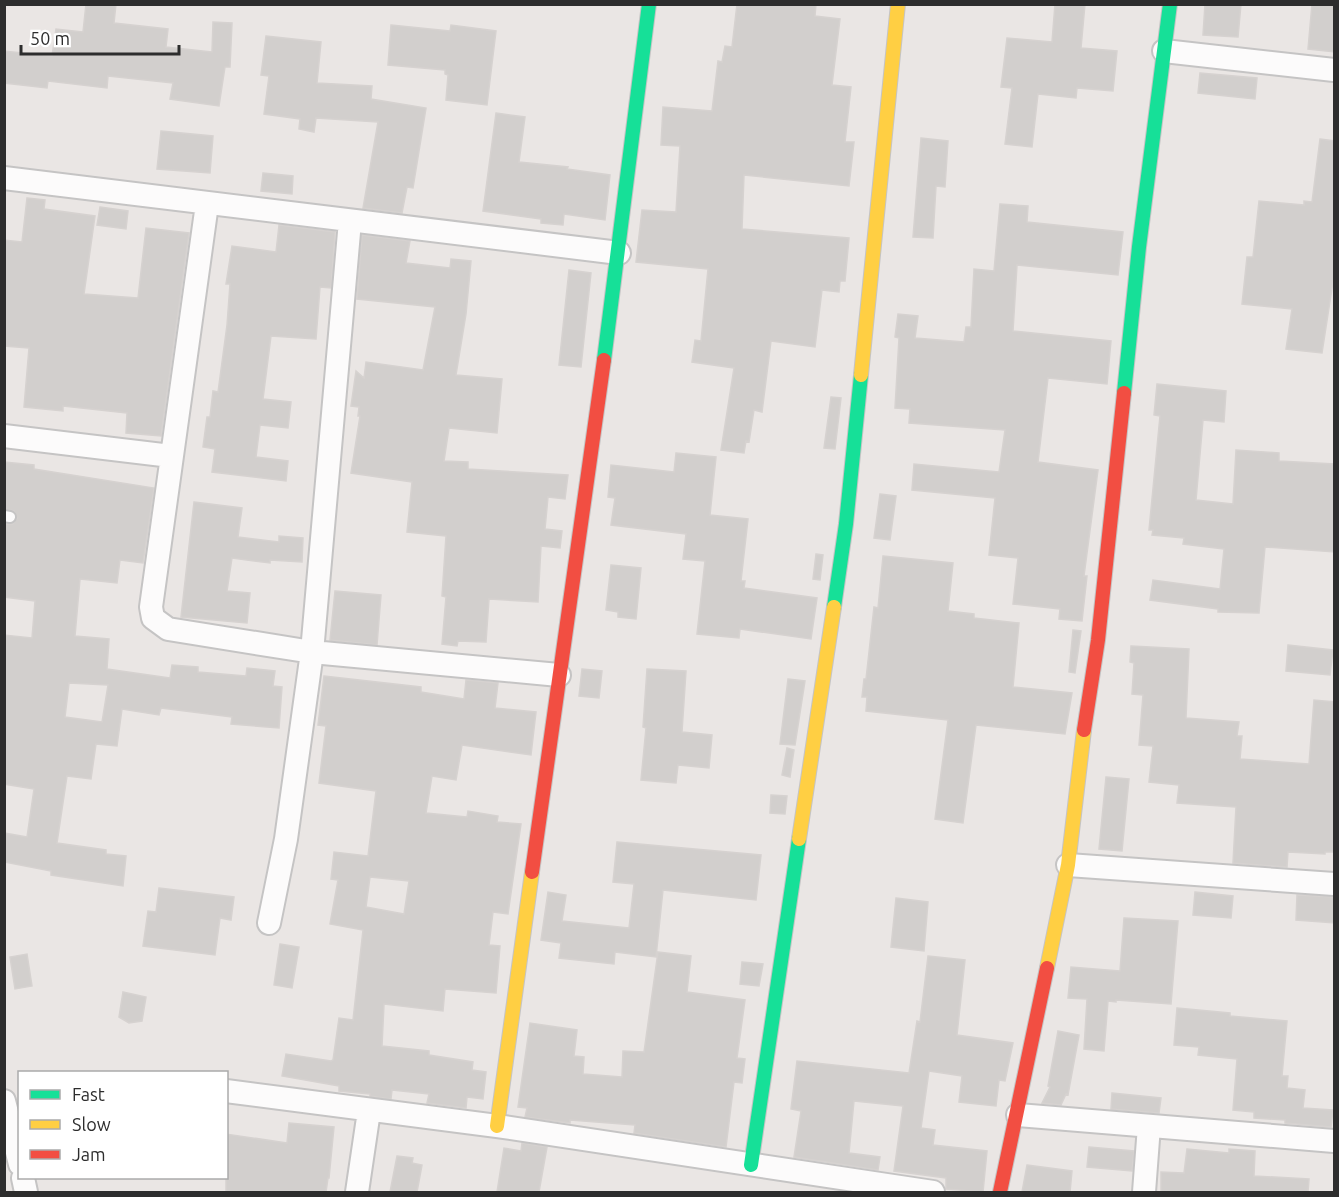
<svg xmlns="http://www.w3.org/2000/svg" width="1339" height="1197" font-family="Ubuntu,sans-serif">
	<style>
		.building { fill: #d2cfcd; stroke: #d6d2d0; stroke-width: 1.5; fill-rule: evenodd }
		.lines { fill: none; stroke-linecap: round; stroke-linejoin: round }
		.lane-casing { stroke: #c5c4c4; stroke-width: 14 }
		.street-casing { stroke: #c5c4c4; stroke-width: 26 }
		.fast-casing { stroke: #c5c4c4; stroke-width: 16 }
		.slow-casing { stroke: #c5c4c4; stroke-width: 16 }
		.jam-casing { stroke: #c5c4c4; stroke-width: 16 }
		.lane { stroke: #fcfbfb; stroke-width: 10 }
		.street { stroke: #fcfbfb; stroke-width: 22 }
		.fast { stroke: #16e098; stroke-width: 14 }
		.slow { stroke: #ffcf43; stroke-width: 14 }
		.jam { stroke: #f24e42; stroke-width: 14 }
	</style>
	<rect width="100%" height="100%" fill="#eae6e4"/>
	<!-- building -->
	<path class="building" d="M86,4H116L114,23L168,29L166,47L212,52L213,22L232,23L230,67H225L219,106L170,99L173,83L108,76L107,88L48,81L47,88L4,83V51L52,56L56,29L83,32Z
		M737,4H816L815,16L840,19L832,85L851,87L845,142H854L849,186L744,175L742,229L849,238L845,281H840L839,292L822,290L815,347L771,341L762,412L754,410L749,442L746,441L744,453L721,450L734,368L692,362L695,340L701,341L708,269L636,262L642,210L676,212L680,146L661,145L663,107L712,111L718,61L722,62L725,46L732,47Z
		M1055,4H1085L1081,48L1117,51L1113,91L1077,88L1076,98L1038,94L1032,147L1005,144L1012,88L1001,87L1007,38L1052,42Z
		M1205,4H1241L1238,37L1203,35Z
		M1312,4H1335V52L1308,49Z
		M391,25L450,31L451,25L496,31L487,105L446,100L448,75L445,74V70L388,65Z
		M266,36L321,42L317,83L372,86L371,99L426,108L413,188L407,187L402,213L363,208L378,122L316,118L314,132L299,129L300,119L264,114L269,76L261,75Z
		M1200,73L1257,78L1255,99L1198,93Z
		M496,113L525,117L519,162L568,167L567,169L610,175L605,220L564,214L563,225L541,223V219L483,211Z
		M161,131L213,136L210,173L157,169Z
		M921,138L948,141L945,187L936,186L933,238L913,237Z
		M1320,139L1335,141V269L1322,353L1286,349L1292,309L1242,304L1247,257H1253L1259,201L1304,205V201L1312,202Z
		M263,173L293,176L292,194L261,191Z
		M27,198L45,200L44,209L95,216L84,294L138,298L146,228L189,233L161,436L126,433L127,413L63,406V411L24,407L29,348L4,346V240L22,242Z
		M1000,204L1028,206L1027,222L1123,232L1118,275L1017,265L1013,331L1111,341L1107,384L1048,378L1038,462L1098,470L1084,576H1087L1082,621L1059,619L1060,609L1013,604L1018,558L989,555L995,498L912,490L914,464L999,472L1005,430L909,423L910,409L895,408L899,338L895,337L898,314L918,316L915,338L964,342L966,327H971L974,269L994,271Z
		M100,207L128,211L126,229L97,225Z
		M279,225L335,232L331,288L320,287L316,339L271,336L263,399L291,402L288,428L260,425L256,457L288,461L286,481L212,472L215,449L203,447L207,417H210L213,391L218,392L227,325L230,284H226L232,246L276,252Z
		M362,235L410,241L406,263L450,268L451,259L471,261L466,314L456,375L502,379L497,433L449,428L444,461L468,462V469L568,475L565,499L548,497L545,529L562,531L560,548L541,546L538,602L489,599L486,642L458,641L457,646L442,644L446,597L442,596L446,536L407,532L412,482L351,473L360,416H358L359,407L351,406L356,371L364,378L366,362L423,370L435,307L357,299Z
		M569,270L591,273L581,367L559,365Z
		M1157,384L1226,391L1224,422L1203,420L1196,500L1233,504L1236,450L1279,453V461L1335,464V552L1265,547L1259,613L1218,612V609L1150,600L1153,580L1220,589L1224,549L1183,544L1184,538L1152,535L1153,530H1149L1160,416L1154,415Z
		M831,397L841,398L835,449L824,448Z
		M676,453L716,457L710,515L748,519L741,581H745L744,588L817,598L811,639L740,629L739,638L697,634L705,561L683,559L686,534L611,525L615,498L608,497L611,465L674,472Z
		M4,462L34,465V469L154,488L143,563L120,560L117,583L80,579L75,636L109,639L107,669L170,678L172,665L198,667V672L246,676L247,668L275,671L273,686L282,687L279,728L231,724L232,717L161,708L159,715L122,709L117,746L96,744L91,779L67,776L57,843L106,850V854L126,856L123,886L51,875V871L4,862V833L27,837L34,789L4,784V635L32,638L35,601L4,597V524H13L17,518L14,511L4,509ZM69,683L108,685L102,722L65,717Z
		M880,494L896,496L890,540L874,538Z
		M194,502L242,508L238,537L279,542V536L303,538L302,562L270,560V563L232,558L227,591L250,593L247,623L181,617Z
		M816,554L823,555L820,580L813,579Z
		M883,556L953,563L948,611L974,614V618L1019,623L1013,687L1072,693L1065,734L976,725L963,823L935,819L948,720L866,711L867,697H862L864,679H866L874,607L878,608Z
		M611,565L641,568L636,619L618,617V612L606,610Z
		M335,591L381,595L377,645L330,640Z
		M1073,630L1081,631L1075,673L1069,672Z
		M1288,645L1333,650L1330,675L1286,671Z
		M1131,646L1189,649L1186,718L1239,722L1237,736H1242L1240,759L1309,764L1314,700L1335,702V852H1325V854L1288,852L1287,867L1233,863L1236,807L1177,803L1179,785L1149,782L1153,746L1139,745L1143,695L1132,694L1134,663L1130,662Z
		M582,669L602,671L599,698L579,696Z
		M647,669L686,671L682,732L712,735L709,768L678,765L676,783L641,780L646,728L643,727Z
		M324,676L421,687V692L464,699L466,680L498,683L495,708L536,712L531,755L462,745L456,780L432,776L426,813L467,817L468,811L498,816L497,822L521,824L508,914L493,912L489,945L500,946L496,993L445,989L443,1011L384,1004L382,1046L429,1051V1055L473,1062L472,1070L486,1072L483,1099L467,1097L466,1108L427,1103L429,1094L392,1090L391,1099L370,1096V1094L339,1091V1086L282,1076L286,1054L331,1061L333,1060L339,1018L353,1020L363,930L330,924L338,880L331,879L334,852L368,856L376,791L319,783L326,726L318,725ZM370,877L409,881L404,914L366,907Z
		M788,679L805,681L795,745L780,744Z
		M787,748L794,750L790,777L782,775Z
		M1106,777L1129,779L1122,851L1099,849Z
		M771,795L787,796L785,814L770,813Z
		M617,842L761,855L756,900L663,890L656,957L615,952L614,964L559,958L561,943L541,940L548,892L566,895L562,921L629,928L634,884L613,882Z
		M159,888L234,897L231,920L220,918L215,955L143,946L148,911L156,912Z
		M1195,892L1233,896L1231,918L1193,915Z
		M1297,895L1335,897V923L1296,920Z
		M896,898L928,902L924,951L891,947Z
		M1124,918L1178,921L1171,1004L1116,1000V1002L1108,1001L1104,1051L1084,1049L1087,999L1068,998L1071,967L1120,971Z
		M280,944L299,947L292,988L274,985Z
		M658,952L691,956L687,992L745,1000L737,1058L745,1059L742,1083L734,1082L726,1147L634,1133L635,1125L570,1120V1123L525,1117L527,1108L518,1107L530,1023L577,1030L574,1056L584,1057L583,1074L622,1077L623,1051L644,1052Z
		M27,954L32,986L15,989L10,957Z
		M928,956L965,960L957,1035L1013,1043L1005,1081L999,1080L996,1106L959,1102L962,1076L929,1071L921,1128L935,1130L933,1145L987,1151L983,1192L946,1189V1178L894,1171L903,1106L854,1101L849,1153L880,1157L878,1170L794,1157L801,1111L791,1109L797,1061L909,1073L917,1021L920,1022Z
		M742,962L763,964L759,986L740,984Z
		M123,992L146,997L142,1021L129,1023L119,1017Z
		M1177,1008L1230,1013V1016L1287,1021L1282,1076H1288L1287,1088L1305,1090L1303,1108L1333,1110L1331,1127L1285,1123V1120L1254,1118V1112L1233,1110L1237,1059L1198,1055L1199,1047L1174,1045Z
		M1058,1031L1079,1035L1068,1095L1066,1094L1061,1105L1042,1103L1050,1087L1048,1086Z
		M1112,1093L1161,1098L1159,1113L1111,1109Z
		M289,1123L334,1127L329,1178H328L326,1192H226V1134L287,1143Z
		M522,1143L547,1147L539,1192H497L504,1148L521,1151Z
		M1089,1147L1134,1151L1132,1171L1087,1167Z
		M1187,1149L1229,1153V1149L1255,1151L1254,1176L1309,1179L1308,1192H1161V1172L1184,1173Z
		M397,1156L413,1158L412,1163L422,1165L417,1192H390Z
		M1027,1165L1072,1171L1070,1192H1022Z"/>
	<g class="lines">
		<defs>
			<path id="lane" d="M4,516L10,517"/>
			<path id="street" d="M1164,51L1334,70
				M4,178L619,253
				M207,204L151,607L153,618L168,629L312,652L559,675
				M4,436L171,456
				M1068,865L1334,884
				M269,923L286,839L312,652L350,221
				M226,1091L497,1126L933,1192
				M4,1101L20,1164
				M1018,1115L1334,1141
				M23,1178L26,1192
				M357,1192L369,1111
				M1144,1192L1149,1126"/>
			<path id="fast" d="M604,360L649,4
				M1124,393L1139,247L1170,4
				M834,607L846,524L861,375
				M751,1165L799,839"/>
			<path id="slow" d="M861,375L898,4
				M799,839L834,607
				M1047,968L1068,865L1084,730
				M497,1126L532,872"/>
			<path id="jam" d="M1084,730L1098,640L1124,393
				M532,872L604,360
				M1000,1192L1047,968"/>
		</defs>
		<!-- lane casing -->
		<use href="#lane" class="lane-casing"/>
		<!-- street casing -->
		<use href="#street" class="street-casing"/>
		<!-- fast casing -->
		<use href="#fast" class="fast-casing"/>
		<!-- slow casing -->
		<use href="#slow" class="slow-casing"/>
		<!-- jam casing -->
		<use href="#jam" class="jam-casing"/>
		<!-- lane -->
		<use href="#lane" class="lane"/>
		<!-- street -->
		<use href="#street" class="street"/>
		<!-- fast -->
		<use href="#fast" class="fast"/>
		<!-- slow -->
		<use href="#slow" class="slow"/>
		<!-- jam -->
		<use href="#jam" class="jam"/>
	</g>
	<!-- border -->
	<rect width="1339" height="1197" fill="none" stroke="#2d2d2d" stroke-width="12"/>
	<!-- legend -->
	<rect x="18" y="1071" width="210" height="108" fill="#ffffff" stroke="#ababab" stroke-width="1.5"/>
	<rect x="30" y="1090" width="30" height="9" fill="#16e098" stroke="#ababab" stroke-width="1.5"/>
	<text x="72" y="1101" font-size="18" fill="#2d2d2d">Fast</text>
	<rect x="30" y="1120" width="30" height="9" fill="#ffcf43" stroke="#ababab" stroke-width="1.5"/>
	<text x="72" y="1131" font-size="18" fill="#2d2d2d">Slow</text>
	<rect x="30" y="1150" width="30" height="9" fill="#f24e42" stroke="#ababab" stroke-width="1.5"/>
	<text x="72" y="1161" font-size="18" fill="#2d2d2d">Jam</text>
	<!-- scale -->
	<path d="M21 45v9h158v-9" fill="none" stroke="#2d2d2d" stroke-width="3"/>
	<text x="30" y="45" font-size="18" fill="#2d2d2d" stroke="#ffffff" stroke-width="4.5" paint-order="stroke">50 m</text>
</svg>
